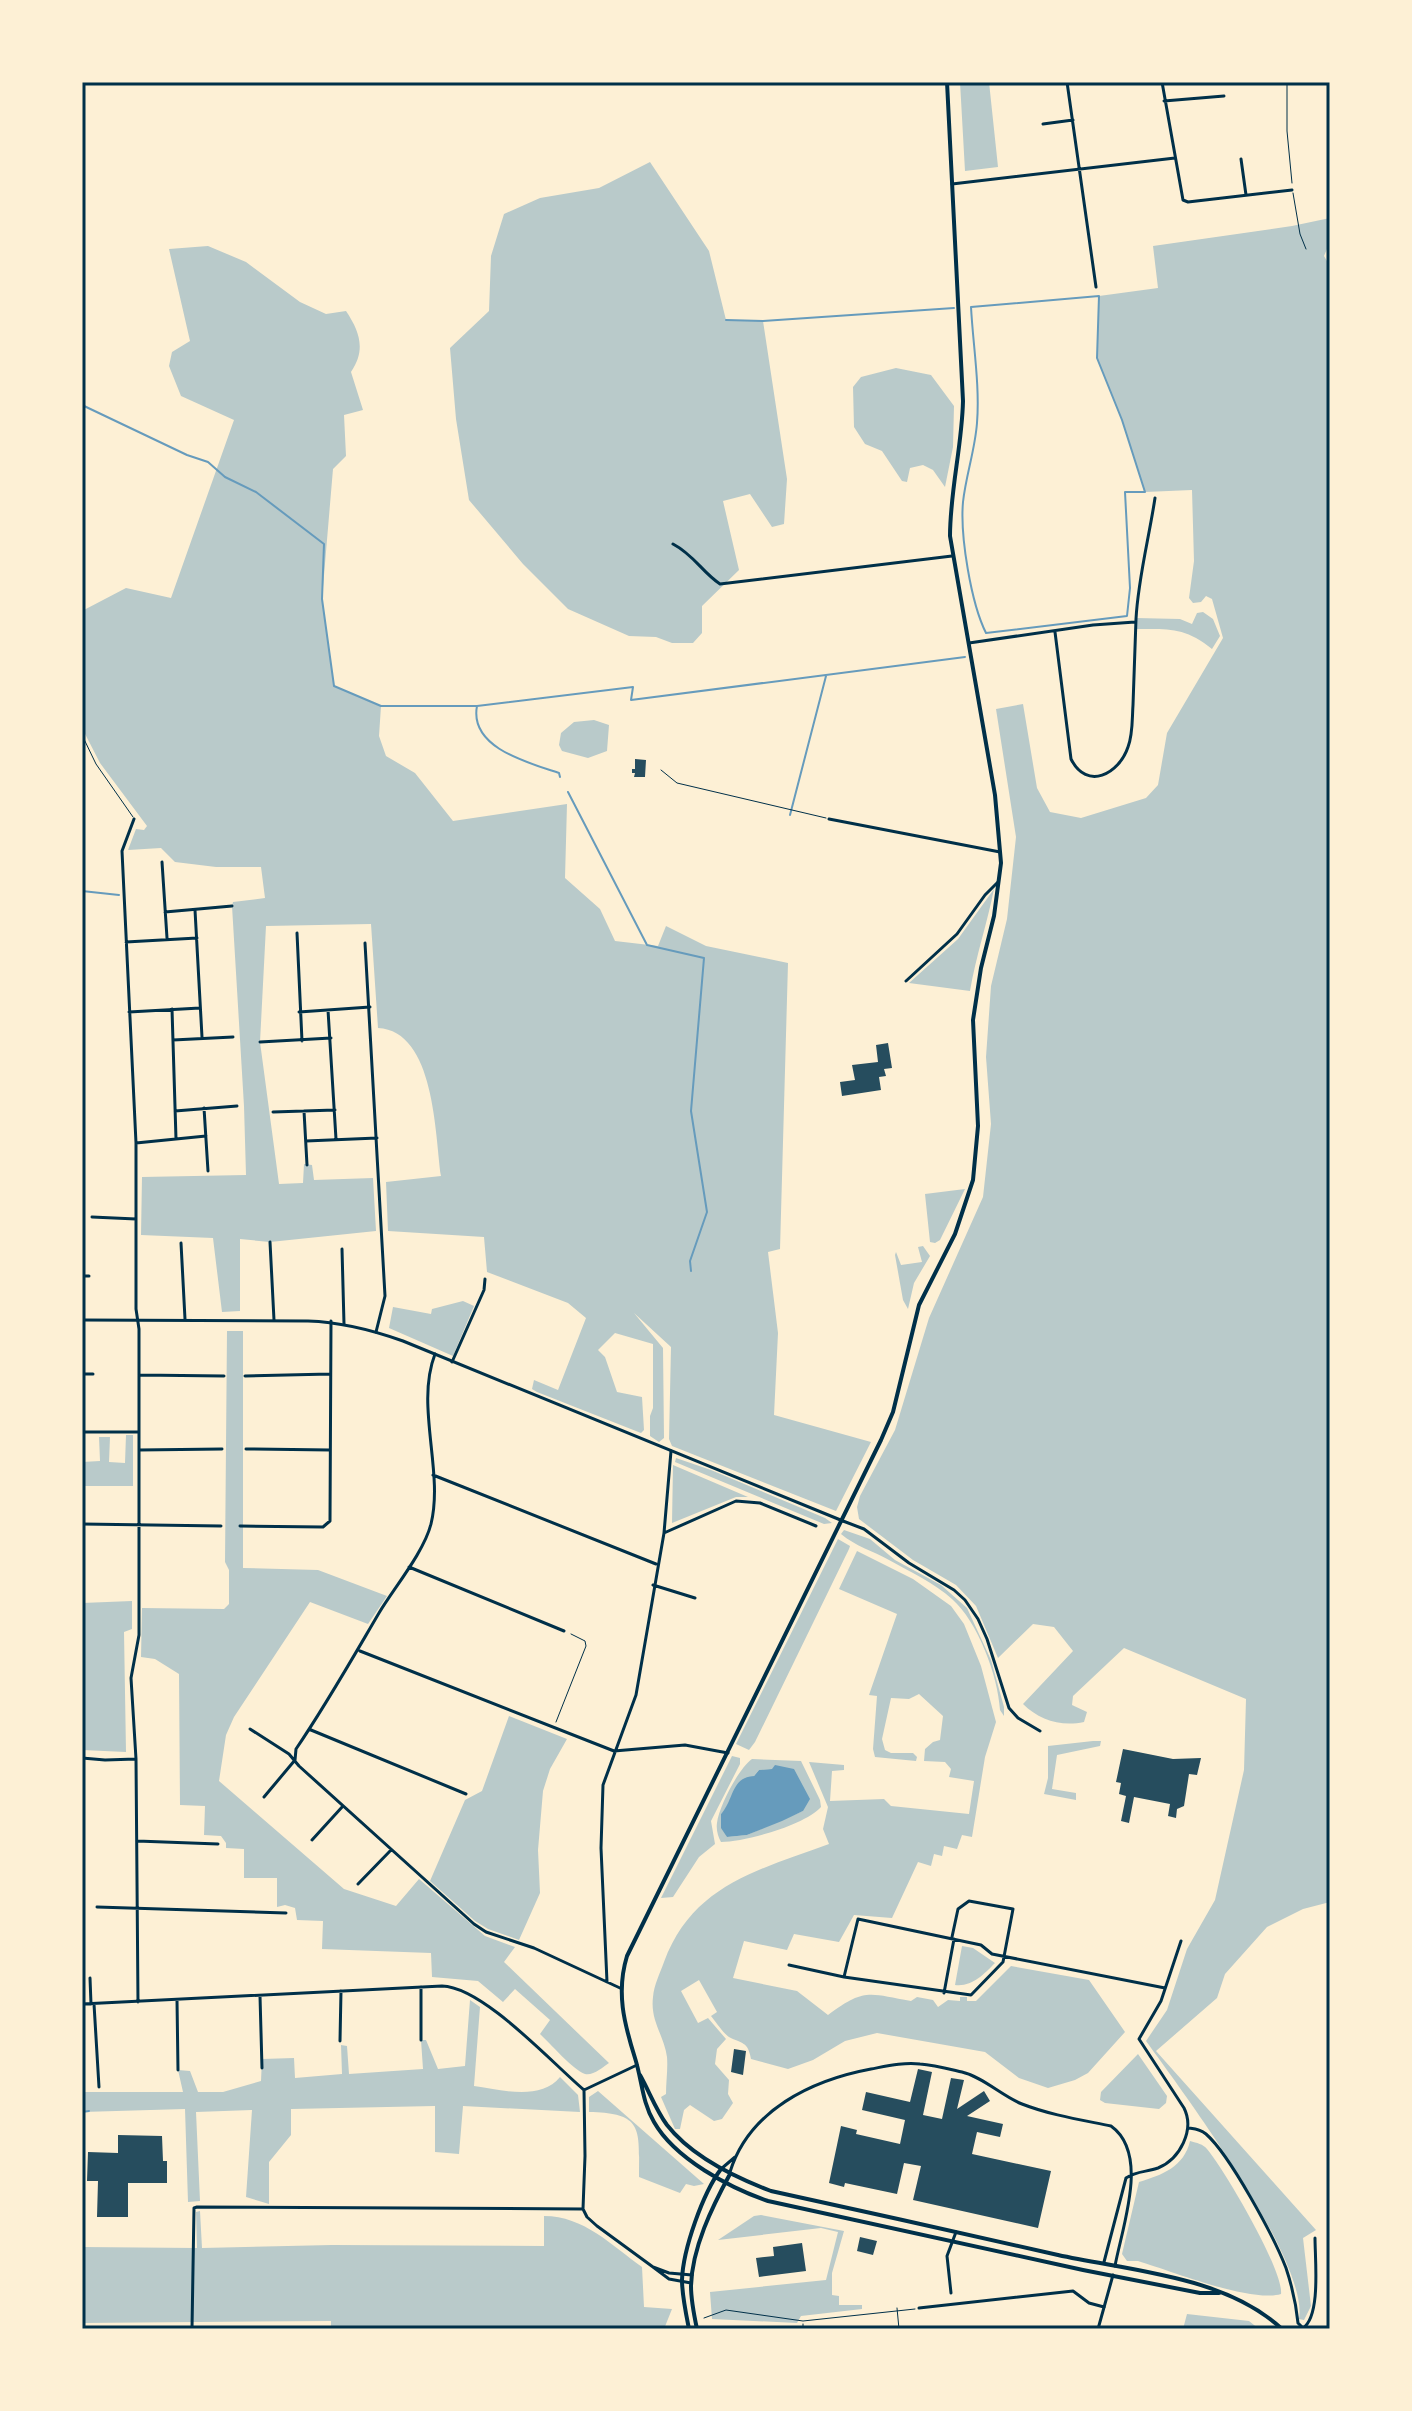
<svg xmlns="http://www.w3.org/2000/svg" width="1412" height="2411" font-family="'Fira Sans Condensed',sans-serif">
	<style>
		.green { fill: #b9caca; fill-rule: evenodd }
		.water { fill: #669bbc }
		.lines { fill: none; stroke-linecap: round; stroke-linejoin: round }
		.stream { stroke: #669bbc; stroke-width: 2 }
		.building { fill: #264d5e }
		.path { stroke: #003049; stroke-width: 1 }
		.service { stroke: #003049; stroke-width: 1 }
		.minor { stroke: #003049; stroke-width: 3 }
		.tertiary { stroke: #003049; stroke-width: 3 }
		.secondary { stroke: #003049; stroke-width: 4 }
		.neatline { fill: none; stroke: #003049; stroke-width: 3 }
	</style>
	<rect width="100%" height="100%" fill="#fdf0d5"/>
	<!-- green -->
	<path class="green" d="M960,82H989L998,167L965,171Z
		M650,162L709,251L726,320L763,321L787,479L784,524L772,527L750,494L723,501L739,570L702,606V633L693,643H672L656,637L629,636L568,609L523,564L469,500L456,419L450,348L489,311L491,256L504,214L540,198L599,188Z
		M1330,218V242L1324,256L1330,266V1902L1303,1909L1267,1927L1225,1974L1217,1998L1156,2051L1316,2230L1303,2238L1311,2306L1304,2320L1299,2319C1309,2261 1183,2092 1146,2041L1167,2010L1187,1949L1215,1900L1244,1770L1246,1699L1124,1648L1073,1696L1072,1705L1087,1712L1084,1722C1061,1727 1039,1720 1023,1704L1073,1651L1054,1627L1033,1624L998,1658L976,1606L956,1585L913,1560L859,1519L857,1507L860,1496L895,1430L929,1318L983,1197L991,1124L986,1057L991,986L1007,919L1016,837L996,709L1023,704L1037,788L1050,812L1081,818L1146,798L1158,785L1167,733L1223,638L1212,599L1206,596L1201,602L1193,603L1189,598L1194,561L1192,490L1145,492L1122,420L1097,358L1099,296L1158,288L1153,246L1292,226Z
		M208,246L246,262L300,302L326,314L346,311C360,332 366,350 351,372L363,410L344,415L346,456L333,469L322,599L334,686L381,706L379,736L386,756L415,773L453,821L567,804L565,878L600,909L615,941L658,946L666,926L706,946L788,963L780,1249L768,1252L778,1333L774,1415L871,1442L836,1511L672,1446L669,1439L671,1347L634,1313L663,1348L664,1438L659,1442L650,1436V1416L653,1408V1344L615,1333L598,1350L605,1357L617,1392L642,1397L644,1430L641,1433L537,1392L532,1389L534,1380L558,1390L586,1318L568,1303L487,1272L484,1237L388,1231L386,1182L441,1176C435,1134 435,1031 378,1028L371,924L266,926L260,1042L279,1184L303,1183L304,1164L312,1165L314,1180L373,1178L376,1231L270,1242L240,1239V1311L222,1312L213,1238L141,1235L142,1177L246,1175L244,1106L232,906L233,902L265,898L261,867H216L175,862L161,848L128,850L136,829L144,830L147,826L100,763L82,728V611L126,588L171,598L234,420L181,396L169,366L172,352L190,341L169,249Z
		M896,368L931,375L954,406L953,447L945,487L933,470L923,465L910,468L907,482L902,481L882,451L865,444L854,427L853,387L861,377Z
		M1203,612L1213,619L1220,636L1212,649C1185,627 1169,629 1137,629L1136,618L1180,619L1192,624L1197,613Z
		M594,720L609,725L607,751L588,758L562,751L559,745L561,733L574,722Z
		M994,889C987,924 976,956 970,991L909,983L958,939Z
		M965,1189L940,1240L935,1243L930,1242L925,1194Z
		M923,1246L930,1256L914,1283L908,1309L903,1300L895,1255L896,1252L901,1265L922,1262L918,1247Z
		M463,1301L474,1306L453,1356L389,1328L393,1307L431,1314L432,1309Z
		M227,1331H243V1568L318,1570L387,1596L368,1624L310,1602L234,1717L226,1735L219,1781L344,1889L396,1906L419,1879L485,1936L515,1947L504,1962L609,2063C603,2067 593,2076 585,2074C573,2070 550,2043 540,2034L550,2020L515,1989L503,2002L478,1981L432,1977L431,1953L322,1949L323,1921L297,1920L295,1908L285,1905L277,1907V1878H244V1849L226,1848V1843L221,1836L204,1835L205,1806L180,1805L179,1674L155,1659L141,1657L142,1608L224,1609L229,1604V1570L225,1562Z
		M126,1435H133V1486H82V1462L100,1461L99,1437H110L109,1462L125,1463Z
		M676,1458L711,1470L825,1518L832,1523L824,1524L675,1462Z
		M673,1465L748,1497H736L672,1523Z
		M844,1530L870,1539L895,1560L941,1585L967,1608L991,1660L1004,1707V1716L1000,1710C998,1676 978,1622 952,1599C936,1584 909,1571 889,1560C873,1551 855,1546 841,1534Z
		M838,1539L850,1546L849,1549L755,1742L749,1750L736,1744Z
		M857,1551L913,1579L951,1606L964,1624L981,1666L996,1722L985,1757L972,1837L962,1835L957,1849L944,1846L942,1856L934,1854L931,1866L918,1862L892,1918L854,1915L839,1942L794,1934L787,1950L744,1941L733,1978L797,1991L828,2015C864,1988 868,1993 911,2001L917,1997L933,2000L938,2007L948,2000L960,2001V1997H967V2001H976L1011,1966L1089,1980L1125,2032L1088,2073L1075,2080L1048,2088L1019,2078L985,2052L877,2033L845,2041L813,2060L788,2069L751,2059C748,2041 742,2044 729,2037C723,2033 716,2022 711,2016L717,2012L699,1980L681,1991L698,2023L708,2018L726,2039L717,2049L715,2064L729,2080L728,2094L733,2103L722,2119L714,2121L690,2105L684,2110L680,2129H675L661,2097L666,2094C666,2082 668,2068 667,2057C664,2035 650,2021 653,1997C654,1985 660,1973 664,1962C693,1884 759,1870 829,1844L823,1829L828,1807L809,1762L844,1765V1770L832,1771L830,1801L884,1799L891,1806L969,1814L974,1781L949,1777L951,1769L945,1762L924,1761L925,1749L933,1742L940,1740L943,1716L919,1694L909,1699L891,1698L882,1739L885,1750L891,1753H913L917,1757L916,1761L875,1757L873,1749L877,1696L869,1695L897,1614L839,1589Z
		M132,1601V1629L124,1632L126,1752L82,1750V1603Z
		M509,1716L567,1739L550,1769L543,1791L538,1850L540,1893L519,1940L488,1929L475,1921L430,1881L465,1800L482,1791Z
		M1093,1741H1101L1100,1746L1057,1755L1052,1789L1076,1793V1800L1044,1794L1048,1778V1746Z
		M732,1756L740,1758V1764L711,1821L715,1844L699,1857L673,1897L661,1898Z
		M752,1759L801,1761L820,1800L821,1807C805,1825 745,1842 721,1842C718,1836 716,1830 717,1823C719,1806 739,1768 752,1759ZM772,1769L803,1811L747,1835L727,1837L721,1814L759,1770Z
		M962,1946L973,1948L995,1963C983,1975 972,1987 955,1985Z
		M470,2000L480,2007L474,2086C501,2090 541,2101 560,2077L578,2095L580,2112L463,2106L459,2154L435,2152V2106L291,2109V2135L269,2162V2204L246,2197L252,2110L196,2112L200,2201L188,2202L185,2109L82,2112V2092H183L178,2070L190,2071L198,2092H223L261,2081L262,2059L294,2058L295,2078L342,2074L341,2045L347,2046L349,2074L423,2069L421,2040H426L438,2069L465,2066Z
		M1138,2054L1167,2096L1166,2103L1159,2109L1105,2103L1100,2100L1101,2092Z
		M598,2091L704,2184L694,2186L686,2184L680,2193L639,2177C639,2129 644,2113 589,2112V2097Z
		M1190,2141C1197,2143 1203,2144 1207,2149C1224,2169 1284,2271 1281,2294C1251,2303 1171,2271 1138,2261H1127L1122,2254L1139,2182C1162,2175 1184,2167 1190,2141Z
		M200,2211L202,2248L332,2245L544,2246V2216C584,2216 611,2245 642,2267L644,2307L672,2309L664,2329H331V2321L82,2323V2247L197,2248L196,2212Z
		M761,2215L844,2231L832,2273V2295L839,2296V2305H862V2309L801,2316L797,2323L712,2319L710,2292L826,2280L838,2232L821,2228L718,2240L754,2216Z
		M1187,2314L1249,2321L1259,2329H1183Z"/>
	<!-- water -->
	<path class="water" d="M775,1765L794,1769L810,1799L803,1811L782,1821L747,1835L727,1837L721,1828V1814C734,1800 731,1777 754,1776L759,1770L772,1769Z"/>
	<g class="lines">
		<!-- stream -->
		<path class="stream" d="M1099,296L1097,358L1122,420L1145,492H1125L1130,588L1127,616L986,633C971,603 960,536 963,502C966,475 975,450 977,423C980,385 973,345 971,307Z
			M726,320L763,321L954,308
			M82,405L187,455L208,462L225,477L256,492L324,544L322,599L334,686L381,706H477C469,748 529,763 559,773L560,777
			M477,706L633,687L631,700L965,657
			M568,792L647,945L704,958L691,1111L707,1212L690,1261L691,1271
			M790,815L826,676
			M82,891L119,895
			M82,2112L89,2111"/>
	</g>
	<!-- building -->
	<path class="building" d="M635,759L646,760L645,777H634L635,773H632V769H635Z
		M888,1043L892,1068L884,1069L886,1076L879,1077L881,1090L842,1096L840,1082L855,1080L852,1065L878,1062L876,1045Z
		M1123,1749L1173,1759L1201,1758L1197,1775L1189,1774L1184,1806L1177,1809L1176,1818L1168,1816L1170,1804L1134,1797L1129,1823L1121,1821L1126,1796L1119,1794L1121,1783L1116,1782Z
		M734,2049L746,2051L743,2075L731,2072Z
		M918,2069L932,2072L923,2115L942,2119L951,2078L964,2080L957,2109L984,2091L990,2101L967,2116L1003,2124L1000,2137L977,2132L972,2154L1051,2171L1038,2228L913,2200L921,2166L904,2163L897,2194L845,2183L844,2187L829,2183L841,2126L857,2130L856,2134L900,2144L905,2120L862,2110L866,2092L910,2102Z
		M118,2135L162,2136L163,2161H167V2183H128V2217H97L98,2181H87L88,2152L118,2153Z
		M860,2237L877,2241L873,2255L857,2251Z
		M802,2243L806,2271L759,2277L756,2258L774,2256L773,2247Z"/>
	<g class="lines">
		<!-- path -->
		<path class="path" d="M1287,82V131L1292,183
			M556,1722L586,1646L585,1641L571,1634
			M897,2308L899,2329
			M704,2318L726,2310L803,2321L915,2309
			M803,2329V2324"/>
		<!-- service -->
		<path class="service" d="M1293,193L1300,234L1306,249
			M82,735L96,764L133,817
			M661,770L677,783L826,818"/>
		<!-- minor -->
		<path class="minor" d="M1067,82L1096,287
			M1162,82L1183,200L1188,202L1292,190
			M1164,101L1224,96
			M1043,124L1073,120
			M1241,159L1246,195
			M952,184L1175,158
			M673,544C694,555 702,572 720,584L952,556
			M1055,632L1071,759C1087,791 1119,774 1128,747C1133,734 1132,719 1133,705C1134,676 1135,647 1136,619C1138,579 1149,538 1155,498
			M969,643L1093,625L1135,622
			M134,819L122,851L136,1143V1309L139,1329V1635L131,1678L136,1759L138,2002
			M829,819L1000,852
			M162,862L167,938
			M195,910L202,1037
			M165,912L232,906
			M297,933L302,1041
			M126,942L197,938
			M365,943L385,1296L376,1332
			M906,981L957,934L985,895L998,882
			M172,1009L176,1139
			M328,1010L336,1139
			M129,1012L200,1008
			M299,1012L370,1007
			M173,1040L233,1037
			M260,1042L331,1038
			M204,1108L208,1171
			M175,1111L237,1106
			M304,1111L307,1165
			M273,1112L335,1110
			M306,1141L377,1138
			M136,1143L206,1136
			M92,1217L136,1219
			M270,1242L274,1320
			M181,1243L185,1319
			M342,1249L344,1324
			M82,1276H89
			M452,1362L484,1290L485,1279
			M82,1374H93
			M139,1375L224,1376
			M245,1376L330,1374
			M82,1432H138
			M246,1449L330,1450
			M139,1450L222,1449
			M433,1475L656,1564
			M843,1521L864,1529L909,1563L954,1590L965,1600L978,1619L987,1639L1009,1708L1018,1718L1040,1731
			M82,1524L221,1526
			M240,1526L323,1527L330,1521L331,1321
			M664,1533L736,1501L760,1503L816,1526
			M409,1567L564,1631
			M653,1585L695,1598
			M360,1651L614,1751L685,1745L728,1753
			M250,1729L289,1754L299,1766L474,1924L486,1932L534,1948L620,1988
			M311,1730L466,1794
			M82,1758L105,1760L136,1759
			M264,1797L295,1760L296,1749C326,1705 352,1659 379,1613C394,1588 424,1552 431,1524C444,1471 415,1406 435,1354
			M312,1840L343,1806
			M137,1841L218,1844
			M358,1884L391,1850
			M97,1907L286,1913
			M789,1965L844,1977L971,1995L1003,1962L1013,1909L969,1901L958,1909L952,1937
			M844,1977L858,1919L981,1945L992,1954L1165,1988
			M90,1978L91,2004
			M607,1982L601,1848L603,1785L636,1695L664,1533L671,1451
			M421,1987V2040
			M944,1993L954,1939
			M260,1996L262,2068
			M177,2000L178,2070
			M82,2004L442,1986C483,1987 551,2062 584,2090L585,2156L583,2209L587,2217L597,2226L653,2267
			M94,2004L99,2087
			M340,2041L341,1991
			M584,2090L637,2065
			M1188,2128C1195,2129 1200,2129 1206,2134C1230,2155 1274,2237 1286,2268C1292,2286 1296,2303 1298,2323L1303,2328C1321,2316 1315,2260 1315,2238
			M721,2169L735,2157
			M730,2172C749,2110 812,2080 871,2069C887,2066 904,2062 920,2064C934,2065 949,2069 962,2072C983,2077 1002,2096 1022,2104C1050,2115 1082,2120 1111,2126C1150,2154 1122,2227 1115,2266
			M1104,2262L1126,2178C1136,2171 1147,2172 1158,2168C1180,2159 1195,2130 1184,2108L1139,2039L1161,2001L1181,1941
			M691,2283L669,2279L653,2267L669,2273L692,2275
			M951,2293L947,2256L956,2232
			M919,2308L1073,2291L1089,2303L1104,2307
			M192,2329L194,2208L197,2207L583,2209"/>
		<!-- tertiary -->
		<path class="tertiary" d="M82,1320L308,1321C342,1322 372,1330 403,1341L843,1521
			M1098,2329L1113,2275"/>
		<!-- secondary -->
		<path class="secondary" d="M947,82L963,401C962,446 950,491 950,536L995,795L1001,863L994,916L981,968L973,1020L978,1126L973,1180L955,1234L919,1305L893,1412L881,1440L627,1956C616,1992 624,2023 635,2058C642,2080 642,2102 654,2122C675,2159 730,2188 768,2201L1083,2270L1200,2293H1219
			M640,2075C649,2091 656,2110 667,2125C692,2157 734,2177 771,2191C867,2212 962,2233 1058,2255C1131,2271 1225,2276 1282,2329
			M689,2329C686,2314 682,2295 682,2280C683,2249 703,2193 721,2169
			M697,2329C694,2315 691,2300 691,2286C692,2248 712,2207 730,2174"/>
	</g>
	<!-- border -->
	<rect width="1412" height="2411" fill="none" stroke="#fdf0d5" stroke-width="168"/>
	<rect x="84" y="84" width="1244" height="2243" class="neatline"/>
</svg>
